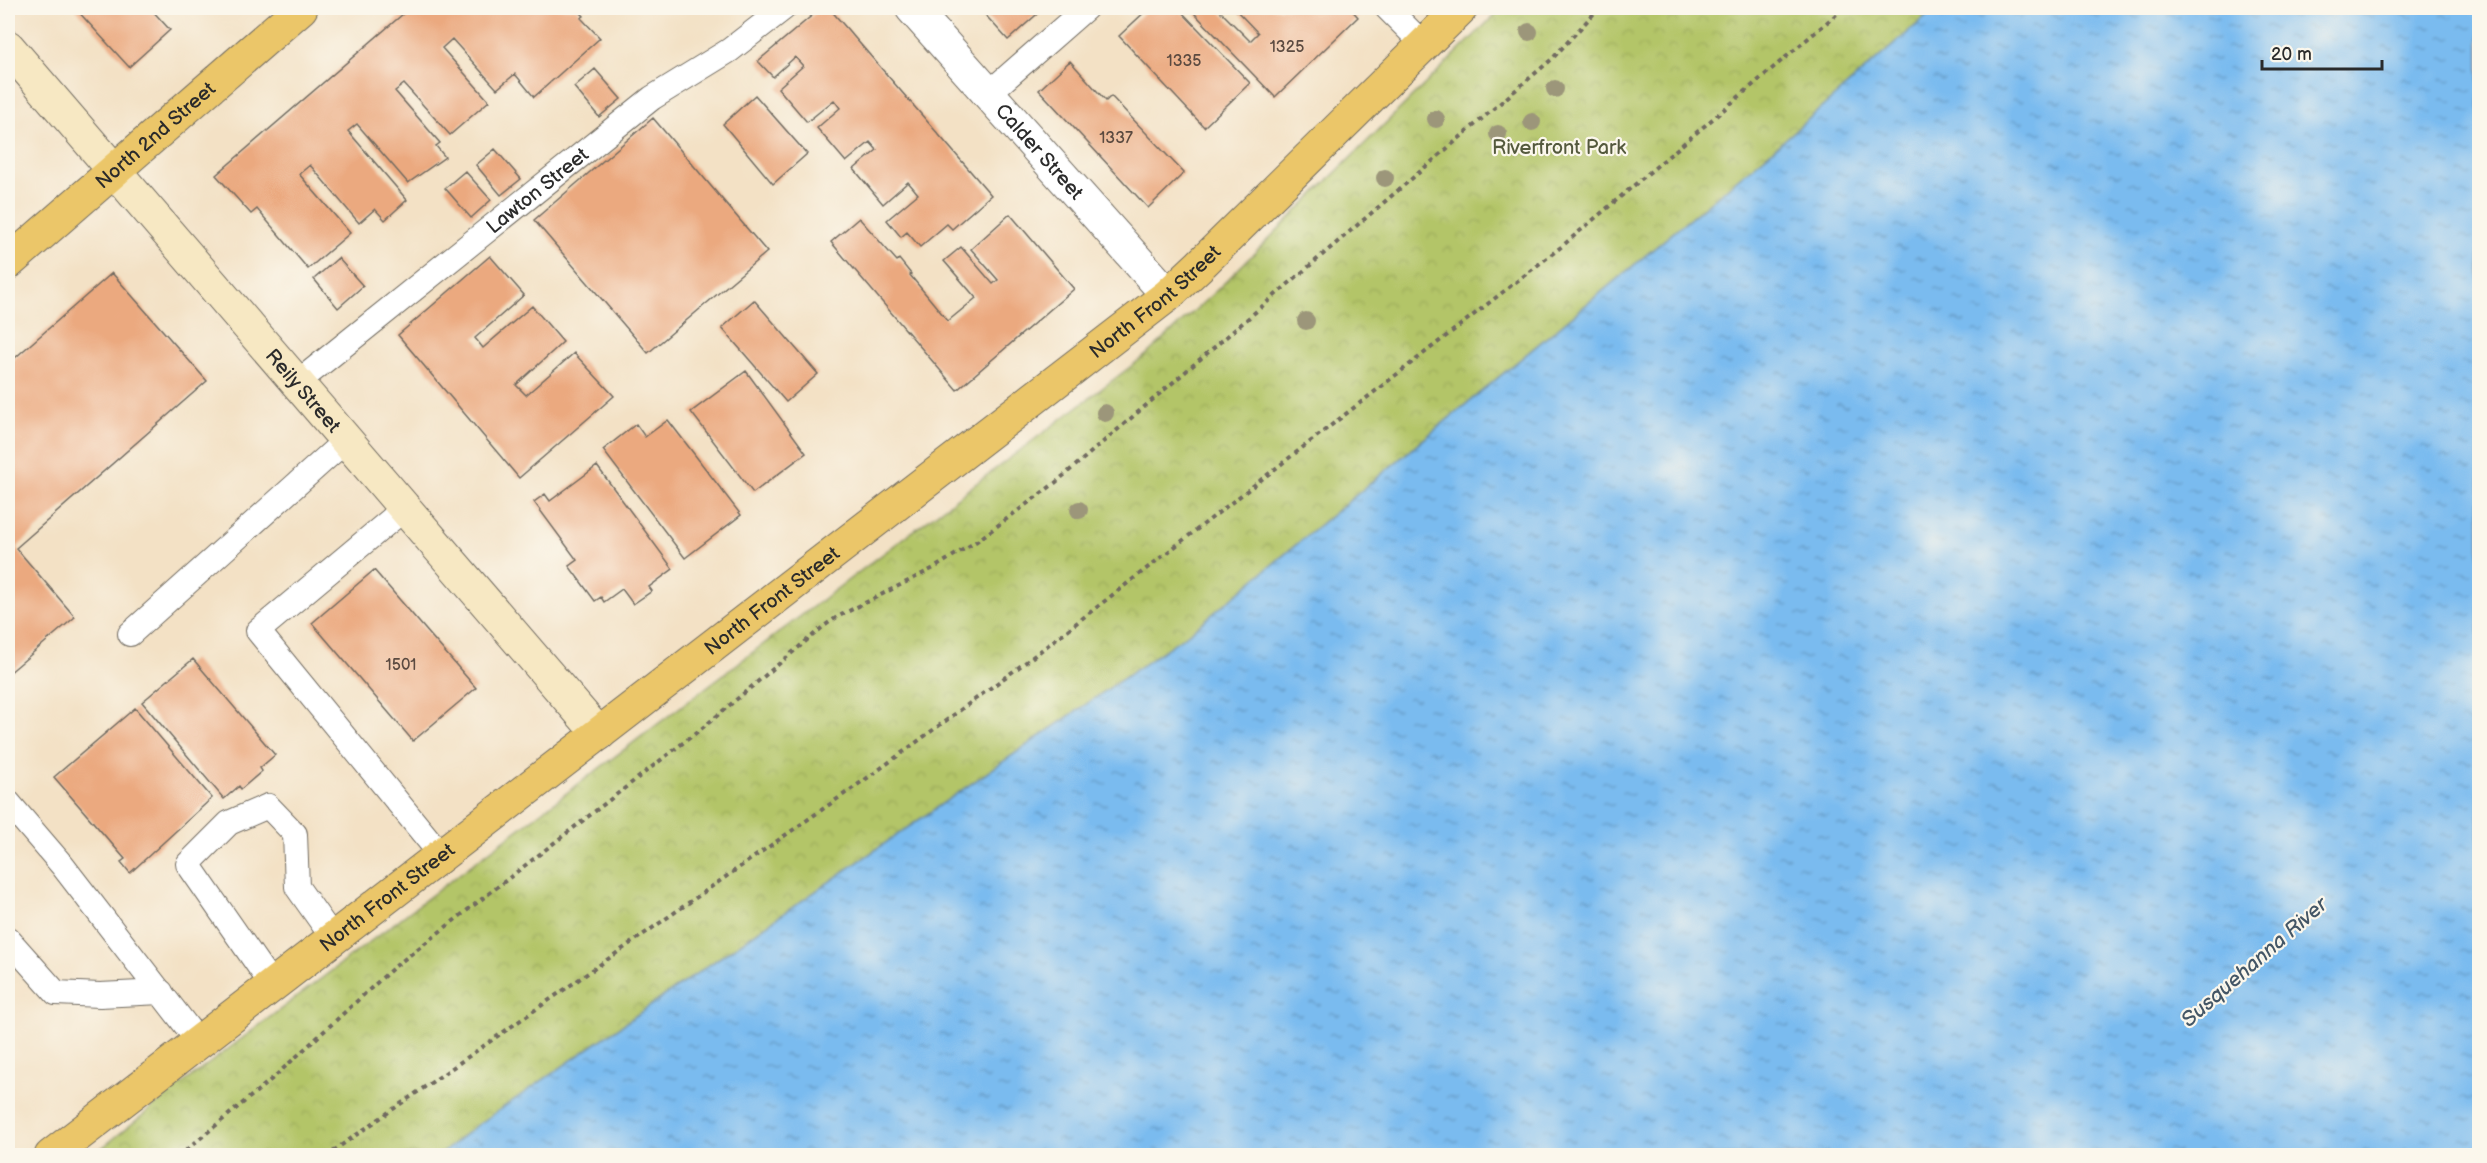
<svg xmlns="http://www.w3.org/2000/svg" width="2487" height="1163" font-family="'Balsamiq Sans',sans-serif">
	<style>
		.park { fill: url(#park-crowns); stroke: #6f784a; stroke-width: 1.5 }
		.water { fill: url(#water-ripples); stroke: #52738d; stroke-width: 1.5 }
		.building { fill: #eba97f }
		.lines { fill: none; stroke-linecap: round; stroke-linejoin: round }
		.lane-casing { stroke: #716b61; stroke-width: 26 }
		.street-casing { stroke: #716b61; stroke-width: 35 }
		.secondary-casing { stroke: #716b61; stroke-width: 35 }
		.primary-casing { stroke: #716b61; stroke-width: 35 }
		.path { stroke: #716b61; stroke-width: 4; stroke-dasharray: 4.5 4.5; stroke-linecap: butt }
		.lane { stroke: #fff; stroke-width: 24 }
		.street { stroke: #fff; stroke-width: 33 }
		.secondary { stroke: #f7e8c3; stroke-width: 33 }
		.primary { stroke: #ebc669; stroke-width: 33 }
		.tree { fill: #9c967a }
		.labels { text-anchor: middle; stroke-width: 4.5; stroke-linejoin: round; paint-order: stroke }
		.number-label { font-size: 16px; fill: #5b4a40 }
		.street-label { font-size: 20px; fill: #2b2b2b; stroke: #fbf7ec }
		.park-label { font-size: 20px; fill: #54593d; stroke: #fbf7ec }
		.water-label { font-size: 21px; font-style: italic; fill: #435666; stroke: #fbf7ec }
	</style>
	<defs>
		<pattern id="park-crowns" width="20" height="18" patternUnits="userSpaceOnUse" patternTransform="scale(1.5)"><rect width="20" height="18" fill="#b3c568"/><path d="M2 6a3 3 0 1 1 6 0M12 15a3 3 0 1 1 6 0" fill="none" stroke="#9aa95a"/></pattern>
		<pattern id="water-ripples" width="26" height="14" patternUnits="userSpaceOnUse" patternTransform="scale(1.5)"><rect width="26" height="14" fill="#7abbef"/><path d="M2 4q2-2 4 0t4 0M15 11q2-2 4 0t4 0" fill="none" stroke="#6498c2"/></pattern>
	</defs>
	<rect width="100%" height="100%" fill="#fbf7ec"/>
	<filter id="ink" filterUnits="userSpaceOnUse"><feTurbulence type="fractalNoise" baseFrequency=".0167" numOctaves="2"/><feDisplacementMap in="SourceGraphic" scale="12" xChannelSelector="R" yChannelSelector="G"/><feConvolveMatrix kernelMatrix="1 2 1 2 8 2 1 2 1" color-interpolation-filters="sRGB"/></filter>
	<filter id="wash" filterUnits="userSpaceOnUse"><feTurbulence type="fractalNoise" baseFrequency=".008" numOctaves="4" result="noise"/><feDisplacementMap in="SourceGraphic" scale="24" xChannelSelector="R" yChannelSelector="G"/><feGaussianBlur stdDeviation="1.35" result="paint"/><feColorMatrix in="noise" values="0 0 0 0 0 0 0 0 0 0 0 0 0 0 0 0 0 1.4 0 .05"/><feComposite in="paint" operator="in"/></filter>
	<g filter="url(#wash)">
		<rect width="100%" height="100%" fill="#f3e1c5"/>
		<!-- park -->
		<path class="park" d="M1502,8H1936L1773,150L1192,631L472,1129L440,1155L92,1156L179,1086L1146,355L1218,289Z"/>
		<!-- water -->
		<path class="water" d="M1936,8H2479V1155H440L472,1129L1192,631L1773,150Z"/>
		<g id="blocks">
			<!-- building -->
			<path class="building" d="M75,8H150L170,30L129,67Z
				M410,8H576L584,16L581,18L600,38L534,97L515,74L497,89L452,39L442,48L489,101L450,135L404,84L395,91L440,143L436,146L445,157L408,183L357,124L348,131L407,200L385,220L375,209L359,223L310,165L299,174L350,233L308,269L257,209L251,214L216,175Z
				M821,8H829L991,195L952,229L947,224L920,247L907,232L901,237L887,220L918,194L914,189L908,182L883,204L854,169L877,150L870,142L846,162L817,128L840,108L834,100L807,122L778,88L803,66L795,57L773,77L758,61Z
				M979,8H1044L1008,40Z
				M1149,8H1178L1250,83L1204,127L1119,36Z
				M1202,8H1217L1250,41L1258,33L1234,8H1350L1358,17L1275,97L1195,14Z
				M1070,61L1106,101L1111,96L1184,173L1148,208L1039,90Z
				M595,69L621,99L599,117L574,87Z
				M755,95L807,154L773,184L723,124Z
				M653,118L767,252L648,353L534,220Z
				M495,149L521,179L501,195L476,165Z
				M465,171L491,200L471,218L445,188Z
				M1010,214L1074,289L957,390L831,242L859,218L897,261L899,259L911,274L910,275L948,321L976,298L944,261L961,247L993,284L998,280L971,249Z
				M490,256L524,295L475,338L483,348L532,306L563,342L516,385L526,395L574,353L614,396L519,478L398,335Z
				M338,258L363,286L338,308L314,279Z
				M112,273L207,381L16,548L75,617L8,674V364Z
				M754,300L818,374L786,402L722,328Z
				M746,371L806,453L753,493L691,412Z
				M668,420L741,515L685,558L603,450L636,424L645,437Z
				M597,466L673,569L649,587L652,591L633,604L622,589L604,602L601,597L595,601L569,566L577,560L534,502L545,494L550,501Z
				M374,570L476,688L413,741L312,623Z
				M193,659L275,755L260,768L262,771L247,784L241,789L239,786L224,799L142,702Z
				M135,708L212,798L130,873L121,862L125,859L54,777Z"/>
		</g>
	</g>
	<g filter="url(#ink)">
		<use href="#blocks" fill-opacity="0" stroke="#716b61" stroke-width="1.5"/>
		<g class="lines">
			<defs>
				<g id="lane">
					<path d="M1387,8L1424,45"/>
					<path d="M990,92L1086,8"/>
					<path id="s1" d="M297,383L652,98L730,50L784,8"/>
					<path d="M405,508L258,631L441,855"/>
					<path d="M130,634L346,440"/>
					<path d="M8,802L62,865L198,1041"/>
					<path d="M8,939L56,993L100,995L161,992"/>
					<path d="M272,985L188,864L229,823L268,806L295,834L297,887L333,938"/>
				</g>
				<g id="street">
					<path id="s2" d="M912,8L1168,295"/>
				</g>
				<g id="secondary">
					<path id="s3" d="M8,47L599,734"/>
				</g>
				<g id="primary">
					<path id="s4" d="M8,263L301,8"/>
					<path id="s5" d="M51,1156L1168,295L1200,265L1461,8"/>
				</g>
			</defs>
			<!-- lane casing -->
			<use href="#lane" class="lane-casing"/>
			<!-- street casing -->
			<use href="#street" class="street-casing"/>
			<!-- secondary casing -->
			<use href="#secondary" class="secondary-casing"/>
			<!-- primary casing -->
			<use href="#primary" class="primary-casing"/>
			<!-- path -->
			<path class="path" d="M179,1156L273,1078L393,968L706,725L824,626L837,617L934,568L977,541L1055,483L1552,59L1599,8
				M326,1156L873,774L1030,659L1561,247L1844,8"/>
			<!-- lane -->
			<use href="#lane" class="lane"/>
			<!-- street -->
			<use href="#street" class="street"/>
			<!-- secondary -->
			<use href="#secondary" class="secondary"/>
			<!-- primary -->
			<use href="#primary" class="primary"/>
		</g>
		<!-- trees -->
		<g class="tree">
			<circle cx="1529" cy="32" r="9"/>
			<circle cx="1555" cy="89" r="9"/>
			<circle cx="1436" cy="119" r="9"/>
			<circle cx="1532" cy="122" r="9"/>
			<circle cx="1498" cy="134" r="9"/>
			<circle cx="1385" cy="178" r="9"/>
			<circle cx="1306" cy="321" r="9"/>
			<circle cx="1105" cy="413" r="9"/>
			<circle cx="1079" cy="510" r="9"/>
		</g>
	</g>
	<g class="labels">
		<!-- number labels -->
		<g class="number-label">
			<text x="1287" y="52">1325</text>
			<text x="1184" y="66">1335</text>
			<text x="1116" y="143">1337</text>
			<text x="401" y="670">1501</text>
		</g>
		<!-- street labels -->
		<g class="street-label">
			<text dy="7" stroke="none"><textPath href="#s4" startOffset="195">North 2nd Street</textPath></text>
			<text dy="7" stroke="none"><textPath href="#s2" startOffset="192">Calder Street</textPath></text>
			<text dy="7" stroke="none"><textPath href="#s1" startOffset="308">Lawton Street</textPath></text>
			<text dy="7" stroke="none"><textPath href="#s5" startOffset="1396">North Front Street</textPath></text>
			<text dy="7" stroke="none"><textPath href="#s3" startOffset="453">Reily Street</textPath></text>
			<text dy="7" stroke="none"><textPath href="#s5" startOffset="910">North Front Street</textPath></text>
			<text dy="7" stroke="none"><textPath href="#s5" startOffset="424">North Front Street</textPath></text>
		</g>
		<!-- park labels -->
		<g class="park-label">
			<text x="1559" y="154">Riverfront Park</text>
		</g>
		<!-- water labels -->
		<g class="water-label">
			<text transform="translate(2254 962) rotate(-41)" y="7">Susquehanna River</text>
		</g>
	</g>
	<!-- margin -->
	<rect width="2487" height="1163" fill="none" stroke="#fbf7ec" stroke-width="30"/>
	<!-- scale -->
	<path d="M2262 60v9h120v-9" fill="none" stroke="#2b2b2b" stroke-width="3"/>
	<text x="2271" y="60" font-size="18" fill="#2b2b2b" stroke="#fbf7ec" stroke-width="4.5" paint-order="stroke">20 m</text>
</svg>
